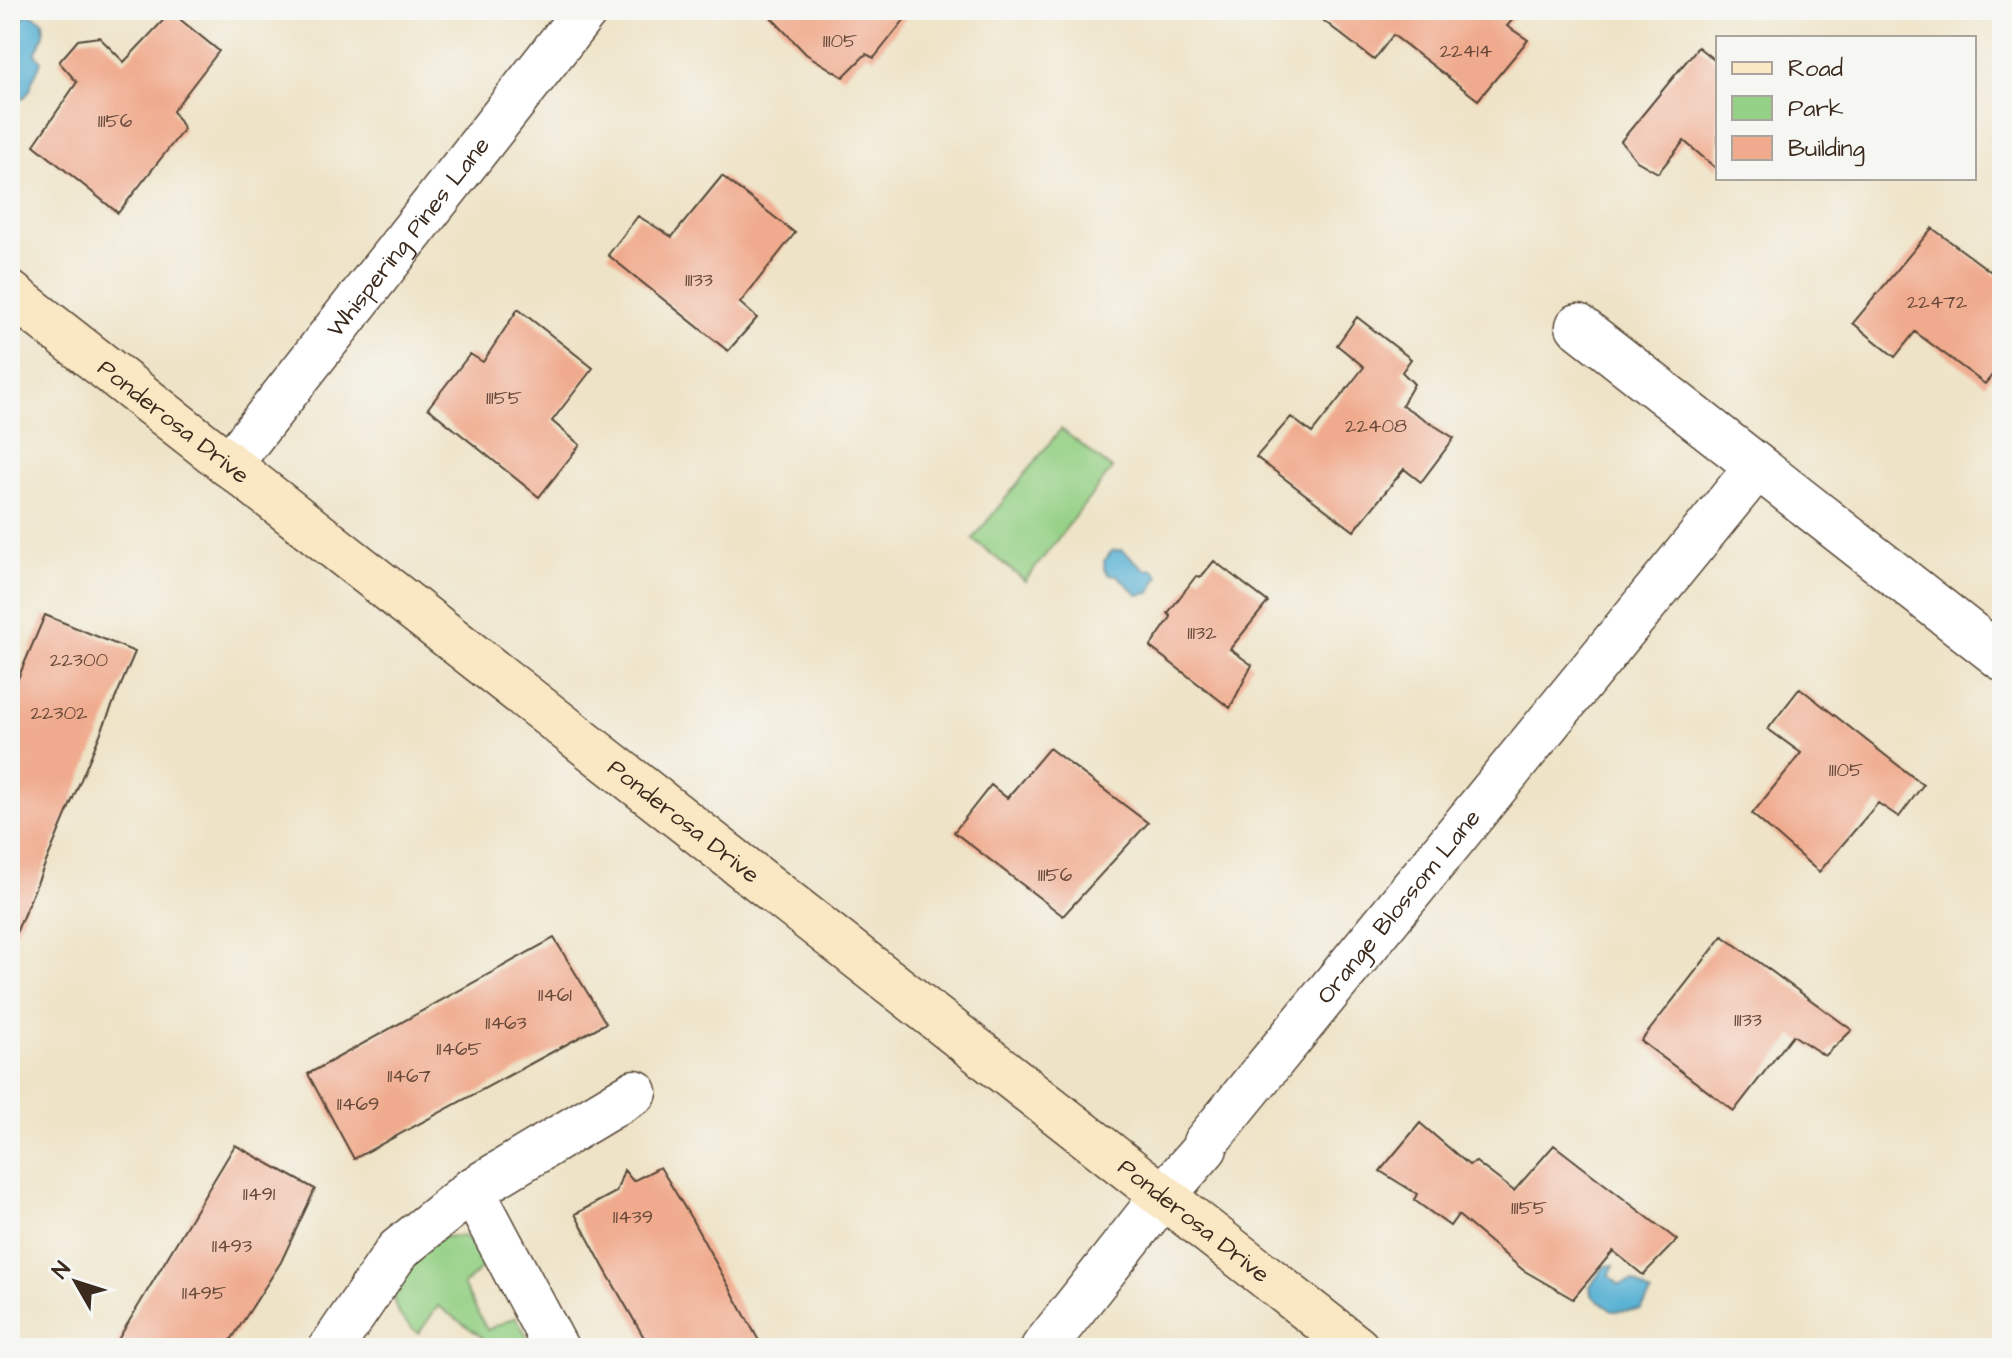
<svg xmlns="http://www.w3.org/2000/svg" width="2012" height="1358" font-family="'Architects Daughter',sans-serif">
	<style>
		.green { fill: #94d085; stroke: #687d52; stroke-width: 2 }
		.water { fill: #56b0d3; stroke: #486d78; stroke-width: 2 }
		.building { fill: #f0ab8e }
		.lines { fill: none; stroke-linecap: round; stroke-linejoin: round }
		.street-casing { stroke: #564637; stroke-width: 47 }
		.secondary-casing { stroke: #564637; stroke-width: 47 }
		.street { stroke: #fff; stroke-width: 44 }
		.secondary { stroke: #fae7c3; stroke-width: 44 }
		.labels { text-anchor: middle; stroke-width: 6; stroke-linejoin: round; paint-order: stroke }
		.number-label { font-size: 20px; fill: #684a3a }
		.street-label { font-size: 24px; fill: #3b2a1e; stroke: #f6f6f2 }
	</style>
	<rect width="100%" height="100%" fill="#f6f6f2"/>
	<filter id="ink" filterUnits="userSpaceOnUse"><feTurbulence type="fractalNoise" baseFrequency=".0125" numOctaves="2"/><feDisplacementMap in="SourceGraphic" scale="16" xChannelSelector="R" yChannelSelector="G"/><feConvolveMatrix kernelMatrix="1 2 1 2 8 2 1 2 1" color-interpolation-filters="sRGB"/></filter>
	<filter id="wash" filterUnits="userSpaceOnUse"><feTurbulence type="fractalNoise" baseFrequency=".006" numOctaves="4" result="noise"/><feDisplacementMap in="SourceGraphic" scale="32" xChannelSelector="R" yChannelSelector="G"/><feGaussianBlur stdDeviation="1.8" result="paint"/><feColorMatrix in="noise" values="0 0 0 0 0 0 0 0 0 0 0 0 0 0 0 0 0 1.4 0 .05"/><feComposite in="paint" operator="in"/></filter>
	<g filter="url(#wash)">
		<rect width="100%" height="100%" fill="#eee3c6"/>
		<!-- green -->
		<path class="green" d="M1061,429L1112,469L1025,581L973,539Z
			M462,1236L480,1249L487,1263L463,1285L487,1330L515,1317L535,1348H475L482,1337L438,1306L419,1333C394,1317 391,1301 393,1273L442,1237Z"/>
		<!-- water -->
		<path class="water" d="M30,14L43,21L44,34L35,54L41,61C39,68 37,71 34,77C28,88 35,87 23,98L10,94V25L13,19Z
			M1122,550L1146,570L1154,569L1159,576L1150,593L1138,595L1117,575H1109L1104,569V561L1112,551Z
			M1614,1265L1609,1275L1619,1285L1633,1281L1651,1294L1641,1310L1612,1311L1591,1295L1590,1286L1605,1266Z"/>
		<g id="blocks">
			<!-- building -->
			<path class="building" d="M764,10H912L874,58L866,54L843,77L806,54Z
				M1310,10H1521L1507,26L1528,40L1478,100L1393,35L1374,60Z
				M171,12L219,51L173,111L184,129L118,213L34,145L77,82L59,62L78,40L99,37L124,62Z
				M1698,47L1718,63V170L1684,141L1658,173L1637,161L1621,141Z
				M722,176L795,233L740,303L757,318L728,351L608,255L638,216L672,237Z
				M1932,228L2002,280V363L1985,384L1915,332L1895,357L1853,323Z
				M518,309L593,368L552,421L580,445L539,497L428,408L470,354L483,362Z
				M1357,317L1411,359L1402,372L1414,384L1402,405L1454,438L1421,482L1404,469L1354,531L1256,457L1291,417L1312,433L1364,367L1337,345Z
				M1214,561L1268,602L1230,649L1252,665L1230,708L1150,647L1171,617L1168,613L1196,576L1201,577Z
				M45,615L135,652L10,947V697Z
				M1800,688L1923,785L1899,817L1878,803L1819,872L1752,814L1801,753L1768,729Z
				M1049,748L1148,823L1063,916L954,832L991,785L1007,798Z
				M1723,936L1852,1030L1825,1056L1793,1035L1734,1111L1641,1041Z
				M554,938L606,1023L354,1159L308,1074Z
				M1420,1123L1469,1165L1476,1162L1514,1191L1554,1145L1677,1240L1643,1275L1613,1251L1573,1299L1523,1270L1458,1215L1450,1226L1414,1200L1417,1194L1380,1171Z
				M235,1145L315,1189L281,1262L226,1348H113Z
				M660,1167L691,1218L763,1348H650L604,1268L575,1214L616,1192L624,1170L633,1181Z"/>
		</g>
	</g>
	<g filter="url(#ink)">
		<use href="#blocks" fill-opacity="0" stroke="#564637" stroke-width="2"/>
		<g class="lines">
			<defs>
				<g id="street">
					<path d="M1578,326L2002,658"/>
					<path id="s1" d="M229,465L586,10"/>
					<path d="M472,1190L556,1348"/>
					<path d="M331,1348L398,1250L472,1190L635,1092"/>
					<path id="s2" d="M1043,1348L1163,1196L1205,1148V1143L1757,467"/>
				</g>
				<g id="secondary">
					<path id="s3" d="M10,293L1357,1348"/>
				</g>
			</defs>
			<!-- street casing -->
			<use href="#street" class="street-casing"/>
			<!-- secondary casing -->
			<use href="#secondary" class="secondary-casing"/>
			<!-- street -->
			<use href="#street" class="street"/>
			<!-- secondary -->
			<use href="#secondary" class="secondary"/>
		</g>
	</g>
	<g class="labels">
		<!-- number labels -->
		<g class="number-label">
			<text x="840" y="47">11105</text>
			<text x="1466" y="57">22414</text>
			<text x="115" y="127">11156</text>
			<text x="699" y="286">11133</text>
			<text x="1937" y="308">22472</text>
			<text x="504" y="404">11155</text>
			<text x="1376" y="432">22408</text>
			<text x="1202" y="639">11132</text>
			<text x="79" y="666">22300</text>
			<text x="59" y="719">22302</text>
			<text x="1846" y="776">11105</text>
			<text x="1055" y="881">11156</text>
			<text x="555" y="1001">11461</text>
			<text x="1748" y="1026">11133</text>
			<text x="506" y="1029">11463</text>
			<text x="459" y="1055">11465</text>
			<text x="409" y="1082">11467</text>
			<text x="358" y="1110">11469</text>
			<text x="259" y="1200">11491</text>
			<text x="1529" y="1214">11155</text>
			<text x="633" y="1223">11439</text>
			<text x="232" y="1252">11493</text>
			<text x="204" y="1299">11495</text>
		</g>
		<!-- street labels -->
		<g class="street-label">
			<text dy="8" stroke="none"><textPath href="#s1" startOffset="290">Whispering Pines Lane</textPath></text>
			<text dy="8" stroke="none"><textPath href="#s3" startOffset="208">Ponderosa Drive</textPath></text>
			<text dy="8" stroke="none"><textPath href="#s3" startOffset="856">Ponderosa Drive</textPath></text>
			<text dy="8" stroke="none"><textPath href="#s2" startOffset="568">Orange Blossom Lane</textPath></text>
			<text dy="8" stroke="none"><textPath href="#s3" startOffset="1504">Ponderosa Drive</textPath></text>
		</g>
	</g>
	<!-- margin -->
	<rect width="2012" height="1358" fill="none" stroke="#f6f6f2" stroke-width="40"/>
	<!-- legend -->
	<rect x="1716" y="36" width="260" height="144" fill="#f6f6f2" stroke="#aba49d" stroke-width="2"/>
	<rect x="1732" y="62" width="40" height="12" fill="#fae7c3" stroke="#aba49d" stroke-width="2"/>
	<text x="1788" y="76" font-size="24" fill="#3b2a1e">Road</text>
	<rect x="1732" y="96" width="40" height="24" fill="#94d085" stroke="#aba49d" stroke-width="2"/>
	<text x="1788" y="116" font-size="24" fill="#3b2a1e">Park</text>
	<rect x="1732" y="136" width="40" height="24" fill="#f0ab8e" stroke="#aba49d" stroke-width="2"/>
	<text x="1788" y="156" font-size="24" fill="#3b2a1e">Building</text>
	<!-- north arrow -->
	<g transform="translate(76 1282) rotate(309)" stroke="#f6f6f2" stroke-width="6" paint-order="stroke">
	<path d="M0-6L14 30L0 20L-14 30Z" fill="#3b2a1e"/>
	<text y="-12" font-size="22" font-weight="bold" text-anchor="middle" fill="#3b2a1e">N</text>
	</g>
</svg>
